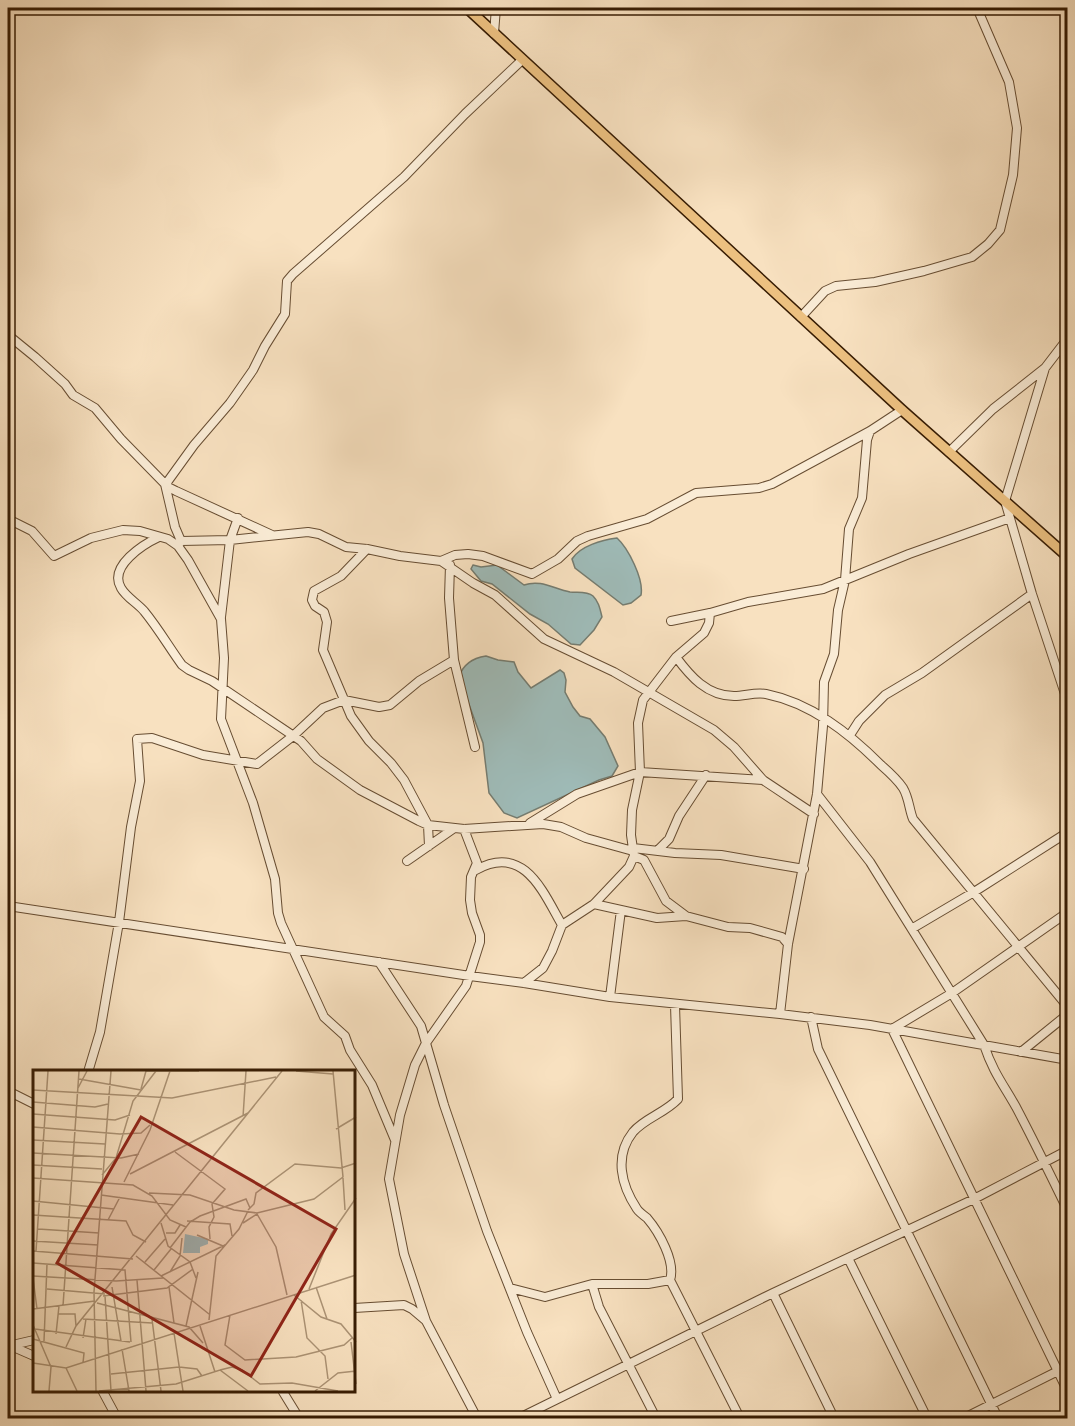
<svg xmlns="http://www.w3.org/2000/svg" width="1075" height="1426" font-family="'Libre Caslon Text',serif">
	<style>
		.water { fill: #9fbcb9; stroke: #757c70; stroke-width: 1.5 }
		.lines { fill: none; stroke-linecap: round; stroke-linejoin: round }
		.minor-casing { stroke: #674d32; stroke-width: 10 }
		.major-casing { stroke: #371c03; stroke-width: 12 }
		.minor { stroke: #faecd6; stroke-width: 8 }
		.major { stroke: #ecc080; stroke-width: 9 }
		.inset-road { fill: none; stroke: #ab9274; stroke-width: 1.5 }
		.view { fill: #8f2418; fill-opacity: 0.15; stroke: #8f2418; stroke-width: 3 }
		.inset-edge { fill: none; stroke: #371c03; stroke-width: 3 }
	</style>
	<rect width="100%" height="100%" fill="#f8e1c0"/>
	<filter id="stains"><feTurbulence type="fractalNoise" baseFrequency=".00333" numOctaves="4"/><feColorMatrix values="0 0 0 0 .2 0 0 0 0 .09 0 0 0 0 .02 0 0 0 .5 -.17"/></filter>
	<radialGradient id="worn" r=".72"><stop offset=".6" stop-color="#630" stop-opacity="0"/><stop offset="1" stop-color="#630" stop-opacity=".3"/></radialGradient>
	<!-- water -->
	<path class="water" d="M617,538C628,548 644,579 641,595L631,603L623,605L575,568L572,559C580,546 602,540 617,538Z
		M473,565L481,567L497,565L524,585C541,579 554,589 570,592C577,593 587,591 593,596C599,602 600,609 602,617L594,630L580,645L571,644L548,624L530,614L492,584L481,581L471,569Z
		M486,656L498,660L514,662L518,672L531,688L560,670L564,673L566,680L565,692L573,707L580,716L590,719L605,737L618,766L612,776L599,780L517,818L504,813L489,793L483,743L459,677C463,664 473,658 486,656Z"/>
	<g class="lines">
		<defs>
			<path id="minor" d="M8,8L27,10L60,8
				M494,33L496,8
				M801,317L825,291L836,286L875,282L924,271L972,257L988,244L1000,230L1013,175L1017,128L1009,82L977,8
				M8,335L35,357L65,384L73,395L95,408L121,439L165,484L175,527L181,541L180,543
				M1045,368L1005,501L1032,594L1068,703
				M949,452L993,409L1045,368L1068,338
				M8,519L32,531L54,556L91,538L123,530L140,531L168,539L178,546L188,560L221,619L224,658L221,719L253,803L275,879L278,913L281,923L324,1017L345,1036L350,1050L372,1085L395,1140
				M272,535L176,491L166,486L168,481L194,445L230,403L253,370L265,346L285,314L287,281L293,274L404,177L465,114L522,60
				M159,537C144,544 108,566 121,588C126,597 137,603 144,611C158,628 169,647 182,665L189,670L212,681L301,741L317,759L360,790L419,821L428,825L464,829L543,824L561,827L586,838L633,851
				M181,541L230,540L308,532L319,534L346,547L367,549L400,556L441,561L455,555L468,554L483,556L532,574L558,559L577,541L588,536L647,519L696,493L759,488L772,484L870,431L902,410
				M367,549L341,576L314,591L312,600L315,606L324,612L327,622L323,650L351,716L369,741L391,763L404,780L428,825L429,846
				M441,561L473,583L495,595L544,639L614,672L714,730L734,747L763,780L814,814
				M450,565L449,598L454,660L475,747
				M221,617L230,540L238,518
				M671,621L710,613L748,602L823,589L909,554L1010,518
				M676,657C690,676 707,696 734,696C745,696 755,692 766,694C811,703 849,733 881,765C889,772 897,779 903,788C909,798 909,809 913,819L1068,1007
				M850,735L859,721L885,695L922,673L1032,594
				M817,794L870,862L984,1045C993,1072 1003,1084 1016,1107C1034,1141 1051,1176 1068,1211
				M530,823L577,794L640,772L763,780
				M464,829L477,863L471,877L470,900L472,913L480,935V942L466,986L426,1043L415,1065L400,1115L389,1179L404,1254L426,1321L477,1418
				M633,848L675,853L721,855L804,869
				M658,850L669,839L679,816L706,775
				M634,856L644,860L666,901L686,916
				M407,861L453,829
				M476,870C524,843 543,892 562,925
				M594,904L657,918L686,916L728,927L750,928L782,937L788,944
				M8,906L470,976L524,983L610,997L780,1014L870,1025L1068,1060
				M1068,912L952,993L892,1029L1068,1392
				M913,928L974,892L1068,832
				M379,962L421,1026L444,1105L487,1231L527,1332L557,1399
				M524,983L543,968L552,951L562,925L594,904L629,867L634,856L631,835L632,810L640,772L638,723L643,700L676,657L704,633L709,623L710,613
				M610,997L621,910
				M675,1005L678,1099C665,1113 645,1118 633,1132C614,1156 621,1185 637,1209C639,1212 643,1215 647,1218C659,1232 676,1262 670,1280L740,1418
				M780,1014L788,944L817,794L823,726L824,682L834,654L838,610L845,580L849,529L862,498L867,440L870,431
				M811,1017L818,1049L998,1418
				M1021,1052L1068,1014
				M88,1072L100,1032L119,922L131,827L140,781L137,739L152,738L203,755L257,764L293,736L323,708L344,700L379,707L390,705L419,681L454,660
				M8,1091L34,1104
				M848,1258L927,1418
				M592,1284L599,1307L656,1418
				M510,1288L545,1297L592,1284H648L670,1280
				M773,1293L834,1418
				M354,1308L404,1305L412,1309L425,1320
				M8,1346L34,1340
				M11,1346L34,1356
				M103,1392L117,1418
				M283,1392L299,1418
				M519,1418L773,1293L974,1199L1068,1150
				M964,1418L1068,1366"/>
			<path id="major" d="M467,8L902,410L1068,557"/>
		</defs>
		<!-- minor casing -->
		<use href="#minor" class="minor-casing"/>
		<!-- major casing -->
		<use href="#major" class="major-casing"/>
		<!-- minor -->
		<use href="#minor" class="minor"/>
		<!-- major -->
		<use href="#major" class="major"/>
	</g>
	<!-- overview -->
	<g transform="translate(33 1070)">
		<rect width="322" height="322" fill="#f8e1c0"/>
		<path d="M152,164L175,169V174L167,177V183H150Z" fill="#9fbcb9"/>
		<path class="inset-road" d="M113,1H166M263,1L300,4M46,9L108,20M45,18L54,1M108,19L113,1M0,20L139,28L243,7M0,32L62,37L75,34M0,44L82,50L97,45M210,47L213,1M0,57L87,64L108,63L117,55M303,59L323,47M0,70L72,74M142,82L192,119L179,134L181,147L176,157L177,169M0,83L88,88L106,84M0,95L69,99M97,104L215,43M69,105L83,88L100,31L123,1M0,108L100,115L119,126L137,150L153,157M310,108L312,140M91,112L117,60L137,1M116,123L157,125L201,140L224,143L281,129L310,107L300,1M68,125L140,135M0,131L81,139M215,140L221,134L223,123L262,94L308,98L323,93M0,145L93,151L100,165L113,172M75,150L87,127M154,151L197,154L199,166M128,153L135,176L157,192L163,208M210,153L224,144L243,177L254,225M5,159L66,163M133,163H142L147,155M164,165L190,176M0,171L65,175M137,178L157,152L167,146L213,129L217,138M0,181L100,189M3,181L15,1M103,186L176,244M112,192L132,169M0,193L92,200L98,272M121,200L138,179M137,202L147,186L149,168M0,206L83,211L130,208M128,206L192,175M0,208L4,239M104,210L113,321M79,217L88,271M136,217L141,253M283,217L294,249M14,219L72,224M276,219L298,164L323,128M261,225L288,247L308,254L323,272M70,226L134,218L160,199M72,226L78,321M268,230L274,268L292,286L295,309M64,233L156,257L170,273M30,236L46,1M0,239L62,231M25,244H42L43,256M197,245L192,275L212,290L263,287L311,275L319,268M50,249L119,253M119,249L128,321M176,250L183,186L206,159L215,141M0,255L18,297L16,321M153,256L165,202M167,256L182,302M2,259L97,272M141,263L150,321M23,264L26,236M50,268L53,249M0,269L51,283L50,293M11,271L14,194M318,272L323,314M33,277L43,256L249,1M89,279L96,321M0,293L33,298L323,205M33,298L44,321M187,300L199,297L209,300L227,314L259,313L305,321M78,304L146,297L164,299L169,306M63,321L61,222L78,1M66,321L143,314L187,300L215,321M282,321L305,303L323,301"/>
		<path class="view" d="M108,47L303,159L218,306L24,193Z"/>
		<rect width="322" height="322" class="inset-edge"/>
	</g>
	<!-- margin -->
	<rect width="1075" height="1426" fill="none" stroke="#f8e1c0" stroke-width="30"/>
	<rect x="9" y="9" width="1057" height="1408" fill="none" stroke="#371c03" stroke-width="3"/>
	<rect x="15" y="15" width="1045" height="1396" fill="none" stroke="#371c03" stroke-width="1.5"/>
	<rect width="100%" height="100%" filter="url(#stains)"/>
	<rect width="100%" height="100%" fill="url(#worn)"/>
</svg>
